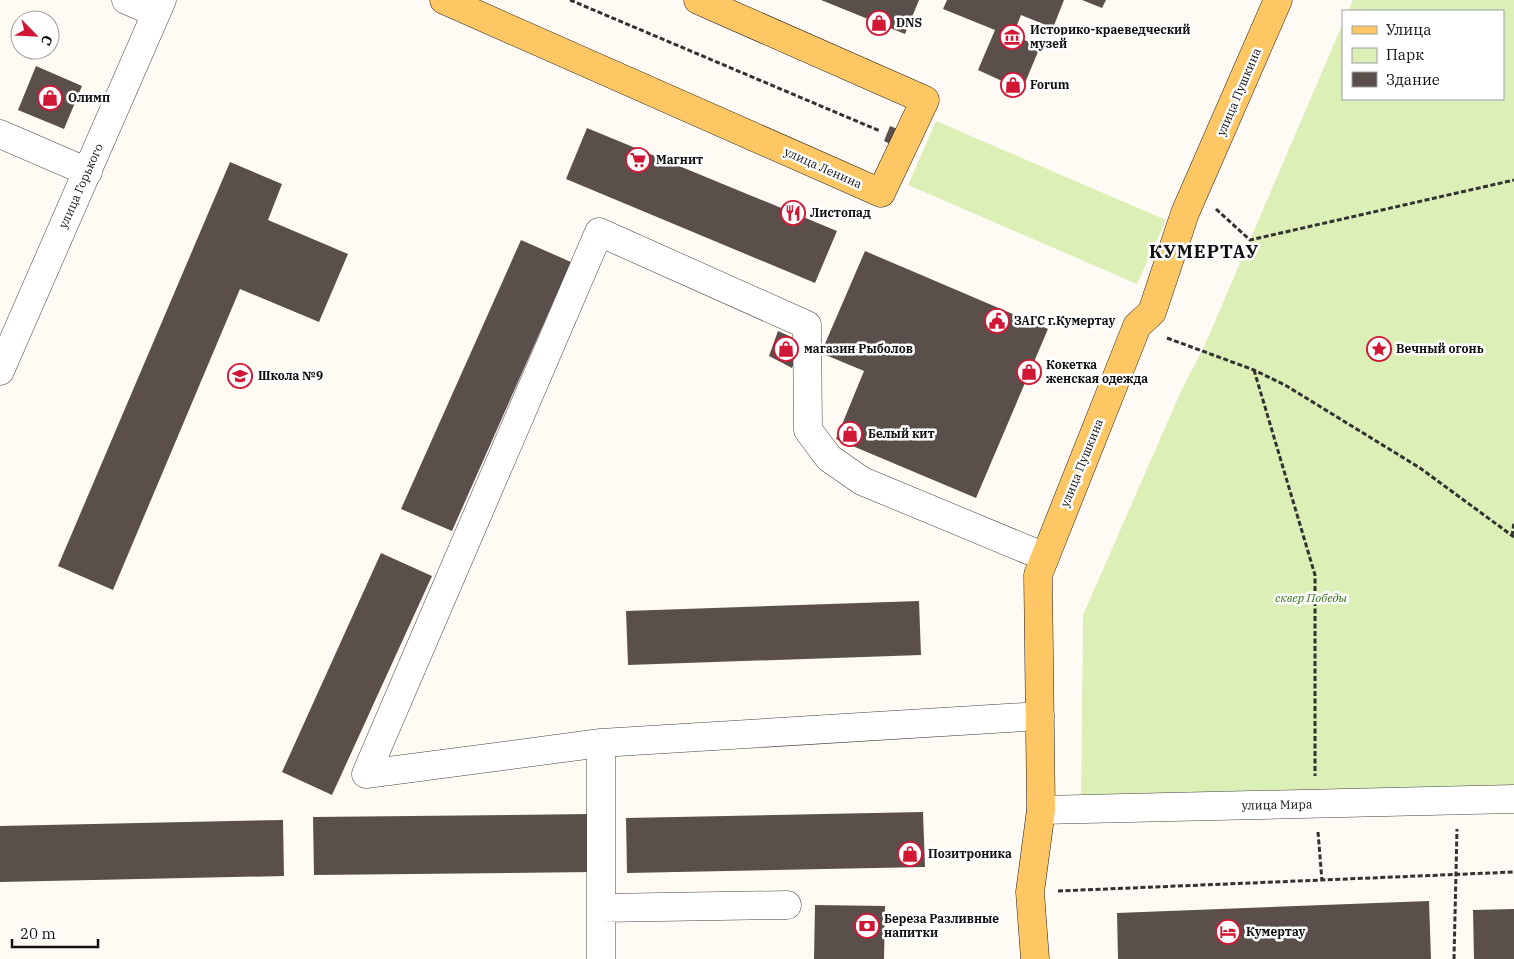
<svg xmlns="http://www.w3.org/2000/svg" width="1514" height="959" font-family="'IBM Plex Serif',serif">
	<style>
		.green { fill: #dbefb7 }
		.building { fill: #5b4f4b }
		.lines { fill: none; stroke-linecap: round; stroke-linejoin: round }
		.minor-casing { stroke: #434343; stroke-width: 29 }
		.major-casing { stroke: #212121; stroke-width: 29 }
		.path { stroke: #323232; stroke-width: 3; stroke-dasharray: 5 2.5; stroke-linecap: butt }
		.minor { stroke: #fff; stroke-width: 28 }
		.major { stroke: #ffc764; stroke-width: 28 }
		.labels { text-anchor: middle; stroke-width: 5; stroke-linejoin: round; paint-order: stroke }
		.poi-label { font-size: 12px; font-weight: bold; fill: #101010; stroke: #fff; text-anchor: start }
		.street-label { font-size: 12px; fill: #101010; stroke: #fff }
		.park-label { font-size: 12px; font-style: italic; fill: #347117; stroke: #fff }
		.district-label { font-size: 18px; font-weight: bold; letter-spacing: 1px; fill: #101010; stroke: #fff }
	</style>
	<rect width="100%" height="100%" fill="#fffbf4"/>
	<!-- green -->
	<path class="green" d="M1353,0H1514V795L1081,806L1083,615L1182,389L1204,347L1343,23V99H1503V11H1348Z
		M936,121L1166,220L1137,284L908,185Z"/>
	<!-- building -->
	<path class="building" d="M821,0H919L905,34Z
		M947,0H1064L1053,28L1021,15L1013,35L1040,47L1022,90L978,70L995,30L943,9Z
		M1082,0H1106L1102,8Z
		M36,66L82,86L64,129L18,110Z
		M890,126L903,131L896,147L884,141Z
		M587,128L837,231L815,283L566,179Z
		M230,162L282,184L268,220L348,254L319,322L240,289L113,590L58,566Z
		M521,240L571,262L452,531L401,509Z
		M865,251L1048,329L976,498L836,439L864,371L821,353Z
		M778,331L803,342L792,368L769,356Z
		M381,553L432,576L332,795L282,772Z
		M919,601L921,655L628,665L626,611Z
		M923,812L925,867L627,873L626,818Z
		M592,814L593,872L314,875L313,817Z
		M283,820L284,876L0,882V826Z
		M1429,901L1431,959H1118L1117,913Z
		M815,905L885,906L884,959H814Z
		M1514,909V959H1474L1473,910Z"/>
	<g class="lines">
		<defs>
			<path id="minor" d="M126,0L156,13
				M0,134L88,172
				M0,371L162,0
				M366,774L599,232L807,325L808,430L829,458L862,481L1045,557
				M366,774L601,743L1040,716
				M1041,810L1514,799
				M601,908L787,905
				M601,959V743"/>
			<path id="major" d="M444,0L881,193L925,100L698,0
				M1035,959L1030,892L1041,810L1038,575L1137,326L1152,312L1185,213L1278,0"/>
		</defs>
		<!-- minor casing -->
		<use href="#minor" class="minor-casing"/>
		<!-- major casing -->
		<use href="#major" class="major-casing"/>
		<!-- path -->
		<path class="path" d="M570,0L880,131
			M1216,209L1250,240L1514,180
			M1167,338L1254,370L1285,385L1420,468L1514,537
			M1254,370L1315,575V776
			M1512,536L1514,523
			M1318,832L1322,881
			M1058,891L1514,872
			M1454,959L1457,829"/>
		<!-- minor -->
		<use href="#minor" class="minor"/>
		<!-- major -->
		<use href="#major" class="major"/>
	</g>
	<!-- icons -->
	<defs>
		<symbol id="shop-ring" viewBox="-11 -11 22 22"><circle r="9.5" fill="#fff" stroke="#d21735" stroke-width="1.5"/><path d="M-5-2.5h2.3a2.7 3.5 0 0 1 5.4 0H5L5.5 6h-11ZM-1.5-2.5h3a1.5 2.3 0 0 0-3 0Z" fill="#d21735"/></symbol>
		<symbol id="museum-ring" viewBox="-11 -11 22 22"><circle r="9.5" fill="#fff" stroke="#d21735" stroke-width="1.5"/><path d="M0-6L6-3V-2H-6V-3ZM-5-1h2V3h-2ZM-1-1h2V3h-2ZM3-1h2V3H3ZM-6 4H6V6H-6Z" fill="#d21735"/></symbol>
		<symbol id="supermarket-ring" viewBox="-11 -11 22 22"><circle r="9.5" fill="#fff" stroke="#d21735" stroke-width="1.5"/><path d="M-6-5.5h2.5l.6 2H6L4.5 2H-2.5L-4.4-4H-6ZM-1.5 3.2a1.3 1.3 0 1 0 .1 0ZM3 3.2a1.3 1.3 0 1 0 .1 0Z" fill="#d21735"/></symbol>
		<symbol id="restaurant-ring" viewBox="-11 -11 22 22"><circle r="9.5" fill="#fff" stroke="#d21735" stroke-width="1.5"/><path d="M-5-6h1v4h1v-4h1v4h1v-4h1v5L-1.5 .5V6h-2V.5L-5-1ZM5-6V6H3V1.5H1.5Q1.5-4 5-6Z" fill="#d21735"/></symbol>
		<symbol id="civic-ring" viewBox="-11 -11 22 22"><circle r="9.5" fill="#fff" stroke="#d21735" stroke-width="1.5"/><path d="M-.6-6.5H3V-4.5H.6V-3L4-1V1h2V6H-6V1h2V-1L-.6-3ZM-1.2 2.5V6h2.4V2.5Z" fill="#d21735"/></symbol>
		<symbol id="sight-ring" viewBox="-11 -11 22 22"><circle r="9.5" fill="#fff" stroke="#d21735" stroke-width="1.5"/><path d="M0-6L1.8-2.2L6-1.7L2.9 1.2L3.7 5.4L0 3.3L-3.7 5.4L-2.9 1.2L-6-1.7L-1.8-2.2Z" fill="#d21735"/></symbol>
		<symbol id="school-ring" viewBox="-11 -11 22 22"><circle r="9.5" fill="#fff" stroke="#d21735" stroke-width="1.5"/><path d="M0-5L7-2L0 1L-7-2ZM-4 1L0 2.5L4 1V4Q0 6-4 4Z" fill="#d21735"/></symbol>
		<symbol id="bank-ring" viewBox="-11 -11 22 22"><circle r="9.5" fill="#fff" stroke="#d21735" stroke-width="1.5"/><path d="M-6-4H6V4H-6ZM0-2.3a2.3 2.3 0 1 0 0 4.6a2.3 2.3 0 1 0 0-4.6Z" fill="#d21735"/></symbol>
		<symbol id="hotel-ring" viewBox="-11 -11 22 22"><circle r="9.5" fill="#fff" stroke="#d21735" stroke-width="1.5"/><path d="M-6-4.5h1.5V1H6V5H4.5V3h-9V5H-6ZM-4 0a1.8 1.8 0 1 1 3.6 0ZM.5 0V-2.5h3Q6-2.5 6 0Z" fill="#d21735"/></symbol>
	</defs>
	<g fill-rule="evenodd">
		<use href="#shop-ring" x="865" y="9" width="28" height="28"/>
		<use href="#museum-ring" x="998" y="23" width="28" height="28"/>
		<use href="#shop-ring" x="999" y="71" width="28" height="28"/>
		<use href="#shop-ring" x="36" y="84" width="28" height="28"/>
		<use href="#supermarket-ring" x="624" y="146" width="28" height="28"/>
		<use href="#restaurant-ring" x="779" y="199" width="28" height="28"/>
		<use href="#civic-ring" x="983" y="307" width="28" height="28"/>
		<use href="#shop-ring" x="772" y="335" width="28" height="28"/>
		<use href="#sight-ring" x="1365" y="335" width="28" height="28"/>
		<use href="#shop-ring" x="1015" y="358" width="28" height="28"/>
		<use href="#school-ring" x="226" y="362" width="28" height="28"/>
		<use href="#shop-ring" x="836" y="420" width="28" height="28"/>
		<use href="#shop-ring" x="896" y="840" width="28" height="28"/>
		<use href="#bank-ring" x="853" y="912" width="28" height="28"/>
		<use href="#hotel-ring" x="1214" y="918" width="28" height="28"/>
	</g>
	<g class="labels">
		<!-- poi labels -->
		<g class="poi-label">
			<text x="896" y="27">DNS</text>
			<text x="1030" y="34">Историко-краеведческий<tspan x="1030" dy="14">музей</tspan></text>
			<text x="1030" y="89">Forum</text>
			<text x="68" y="102">Олимп</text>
			<text x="656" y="164">Магнит</text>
			<text x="810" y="217">Листопад</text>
			<text x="1014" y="325">ЗАГС г.Кумертау</text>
			<text x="804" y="353">магазин Рыболов</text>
			<text x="1396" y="353">Вечный огонь</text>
			<text x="1046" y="369">Кокетка<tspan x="1046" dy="14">женская одежда</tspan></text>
			<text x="258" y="380">Школа №9</text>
			<text x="868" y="438">Белый кит</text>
			<text x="928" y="858">Позитроника</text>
			<text x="884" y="923">Береза Разливные<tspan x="884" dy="14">напитки</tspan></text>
			<text x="1246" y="936">Кумертау</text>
		</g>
		<!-- street labels -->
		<g class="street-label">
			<text transform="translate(1239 92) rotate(-67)" y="4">улица Пушкина</text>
			<text transform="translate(823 168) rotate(24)" y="4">улица Ленина</text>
			<text transform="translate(81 186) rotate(-66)" y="4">улица Горького</text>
			<text transform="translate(1082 463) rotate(-68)" y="4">улица Пушкина</text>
			<text transform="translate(1277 805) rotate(-1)" y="4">улица Мира</text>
		</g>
		<!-- park labels -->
		<g class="park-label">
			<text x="1311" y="602">сквер Победы</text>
		</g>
		<!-- district labels -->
		<g class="district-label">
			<text x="1204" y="258">КУМЕРТАУ</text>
		</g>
	</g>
	<!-- legend -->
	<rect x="1342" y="10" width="162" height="90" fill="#ffffff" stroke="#9f9f9f"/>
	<rect x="1352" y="26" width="25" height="8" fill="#ffc764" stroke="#9f9f9f"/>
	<text x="1386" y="35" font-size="15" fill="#101010">Улица</text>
	<rect x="1352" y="48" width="25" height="15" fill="#dbefb7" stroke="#9f9f9f"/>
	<text x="1386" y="60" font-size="15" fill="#101010">Парк</text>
	<rect x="1352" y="72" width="25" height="15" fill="#5b4f4b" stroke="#9f9f9f"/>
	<text x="1386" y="85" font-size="15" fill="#101010">Здание</text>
	<!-- north arrow -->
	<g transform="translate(35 35) rotate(114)"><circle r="24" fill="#ffffff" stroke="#9f9f9f"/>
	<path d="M0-4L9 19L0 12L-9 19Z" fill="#d21735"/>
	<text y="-8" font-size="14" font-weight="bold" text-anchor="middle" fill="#101010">С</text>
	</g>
	<!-- scale -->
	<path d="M12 939v8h86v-8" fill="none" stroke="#101010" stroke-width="2.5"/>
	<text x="20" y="939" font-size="15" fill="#101010" stroke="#ffffff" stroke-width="4" paint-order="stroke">20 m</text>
</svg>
